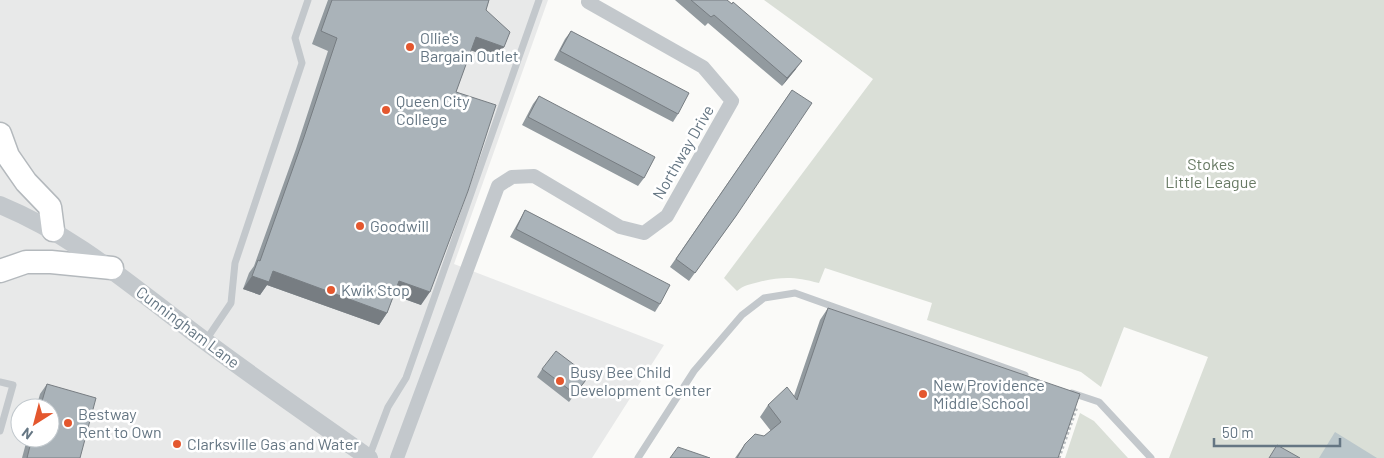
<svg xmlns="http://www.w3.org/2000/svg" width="1384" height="458" font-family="Barlow,sans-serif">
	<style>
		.built { fill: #e8e9e9; fill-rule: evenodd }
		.green { fill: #dadfd7 }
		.water { fill: #bbc7cb }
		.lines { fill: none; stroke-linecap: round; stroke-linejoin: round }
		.trunk-casing { stroke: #b4b9bd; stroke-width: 25 }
		.path { stroke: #bbbfc2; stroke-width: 3; stroke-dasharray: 2.5 2.5; stroke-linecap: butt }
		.service { stroke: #c3c8cc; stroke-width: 7 }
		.minor { stroke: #c3c8cc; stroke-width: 14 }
		.tertiary { stroke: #c3c8cc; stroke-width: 18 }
		.trunk { stroke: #fff; stroke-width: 22 }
		.wall { fill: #929a9f }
		.shaded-wall { fill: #777d82 }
		.building { fill: #aab3b9; stroke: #777d82 }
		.poi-dot { fill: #e4572e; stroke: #fff; stroke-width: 2 }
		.labels { text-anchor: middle; stroke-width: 5; stroke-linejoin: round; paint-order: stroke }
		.poi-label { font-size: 16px; fill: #657683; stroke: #fff; text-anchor: start }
		.street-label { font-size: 16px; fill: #657683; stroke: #fff }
		.park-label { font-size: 16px; fill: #687a64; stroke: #fff }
	</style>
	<rect width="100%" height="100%" fill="#fafaf8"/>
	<!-- built -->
	<path class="built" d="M0,0H548L454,264L664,345L592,458H0ZM20,408H50V438H20Z"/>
	<!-- green -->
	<path class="green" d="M764,0H1384V458H1169L1208,357L1124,327L1101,387L1081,372L927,320L932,303L825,268L819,283C795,277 784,276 759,282C751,284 744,285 737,291L724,278L873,79Z
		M1080,413L1094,421L1128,458H1065Z"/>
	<!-- water -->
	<path class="water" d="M1335,432L1377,458H1319Z"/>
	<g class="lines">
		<defs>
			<path id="trunk" d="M0,134L8,156L26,182L50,207L53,230
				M0,271L26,262H51L112,268"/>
		</defs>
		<!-- trunk casing -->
		<use href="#trunk" class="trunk-casing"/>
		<!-- path -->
		<path class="path" d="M1059,458L1077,407"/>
		<!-- service -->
		<path class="service" d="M206,340L231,303L235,263L302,63L295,38L308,0
			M0,382L13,385L0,431
			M1072,393L1099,402L1151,458
			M369,457L388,407L406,378L539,0
			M638,458L694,371L742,315L764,298L795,293L1025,375"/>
		<!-- minor -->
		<path class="minor" d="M397,458L498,186L512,177L534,176L620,227L644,233L667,216L732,101L703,67L588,2"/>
		<!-- tertiary -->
		<path class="tertiary" d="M0,205C75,236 129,284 193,332C251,376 310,416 369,458"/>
		<!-- trunk -->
		<use href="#trunk" class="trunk"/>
	</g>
	<!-- wall -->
	<path class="wall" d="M328,0H489L486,10L504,47L495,59L471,50L456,92L421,305L394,295L387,313L379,325L267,285L260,295L243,289L249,273L254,266L296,149L328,51L312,44Z
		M675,0H727L796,69L782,86L708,23L705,26Z
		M571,31L678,114L673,122L554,60L565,39Z
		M792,90L736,216L689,281L670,267Z
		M539,96L644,178L638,186L522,125L533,104Z
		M525,210L660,304L655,312L510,237Z
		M828,308L1058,458H735L745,444L764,436L771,431L760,417L768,405L794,396L820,320Z
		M542,369L589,376L569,402L537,377Z
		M47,384L80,458H22L26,443L21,442L22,438H50V408H36L40,394Z"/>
	<!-- shaded-wall -->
	<path class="shaded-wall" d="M476,37L504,47L495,59L467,49Z
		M802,61L796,69L782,86L787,78Z
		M273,271L387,313L379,325L267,285L260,295L243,289L252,276Z
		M399,281L430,292L421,305L390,294Z
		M23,438H30L26,443L21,442Z"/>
	<!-- building -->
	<path class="building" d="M332,0H489L486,10L510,32L504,47L476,37L456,92L496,105L468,191L430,292L399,281L387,313L273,271L269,282L252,276L258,260L260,261L304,137L337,38L321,31Z
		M691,0H727L732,4L733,2L802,61L787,78L714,15L711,17Z
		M571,31L689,93L678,114L560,51Z
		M792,90L812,103L736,216L695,273L676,259Z
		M539,96L655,157L644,178L528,117Z
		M525,210L670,285L660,304L516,229Z
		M828,308L1080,394L1058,458H737L745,444L755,434L764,436L781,422L768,405L787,387L797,400Z
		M556,351L589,376L575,394L542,369Z
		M47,384L96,398L80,458H27L32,438H50V408H40Z
		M1277,445L1300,458H1269Z
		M678,447L710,458H670Z"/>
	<!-- markers -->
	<g class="poi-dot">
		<circle cx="410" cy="47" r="5"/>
		<circle cx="386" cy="110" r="5"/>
		<circle cx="360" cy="226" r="5"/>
		<circle cx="331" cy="290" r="5"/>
		<circle cx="560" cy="381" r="5"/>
		<circle cx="923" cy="394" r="5"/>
		<circle cx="68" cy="423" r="5"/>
		<circle cx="177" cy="444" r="5"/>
	</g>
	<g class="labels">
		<!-- poi labels -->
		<g class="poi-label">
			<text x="420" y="44">Ollie's<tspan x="420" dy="18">Bargain Outlet</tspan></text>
			<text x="396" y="107">Queen City<tspan x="396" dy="18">College</tspan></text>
			<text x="370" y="232">Goodwill</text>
			<text x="341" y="296">Kwik Stop</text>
			<text x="570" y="378">Busy Bee Child<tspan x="570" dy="18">Development Center</tspan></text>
			<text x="933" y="391">New Providence<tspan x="933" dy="18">Middle School</tspan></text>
			<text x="78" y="420">Bestway<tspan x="78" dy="18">Rent to Own</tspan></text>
			<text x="187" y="450">Clarksville Gas and Water</text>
		</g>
		<!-- street labels -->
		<g class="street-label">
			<text transform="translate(683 152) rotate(-60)" y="6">Northway Drive</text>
			<text transform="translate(188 327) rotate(37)" y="6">Cunningham Lane</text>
		</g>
		<!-- park labels -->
		<g class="park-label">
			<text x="1211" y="170">Stokes<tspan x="1211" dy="18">Little League</tspan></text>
		</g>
	</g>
	<!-- north arrow -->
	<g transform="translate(35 423) rotate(216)"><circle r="24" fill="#ffffff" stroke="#c1c8cd"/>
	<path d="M0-4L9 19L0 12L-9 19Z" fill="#e4572e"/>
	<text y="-8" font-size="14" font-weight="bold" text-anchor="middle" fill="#657683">N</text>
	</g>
	<!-- scale -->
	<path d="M1214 438v8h126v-8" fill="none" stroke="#657683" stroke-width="2.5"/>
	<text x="1222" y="438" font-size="15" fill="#657683" stroke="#ffffff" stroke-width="4" paint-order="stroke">50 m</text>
</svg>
